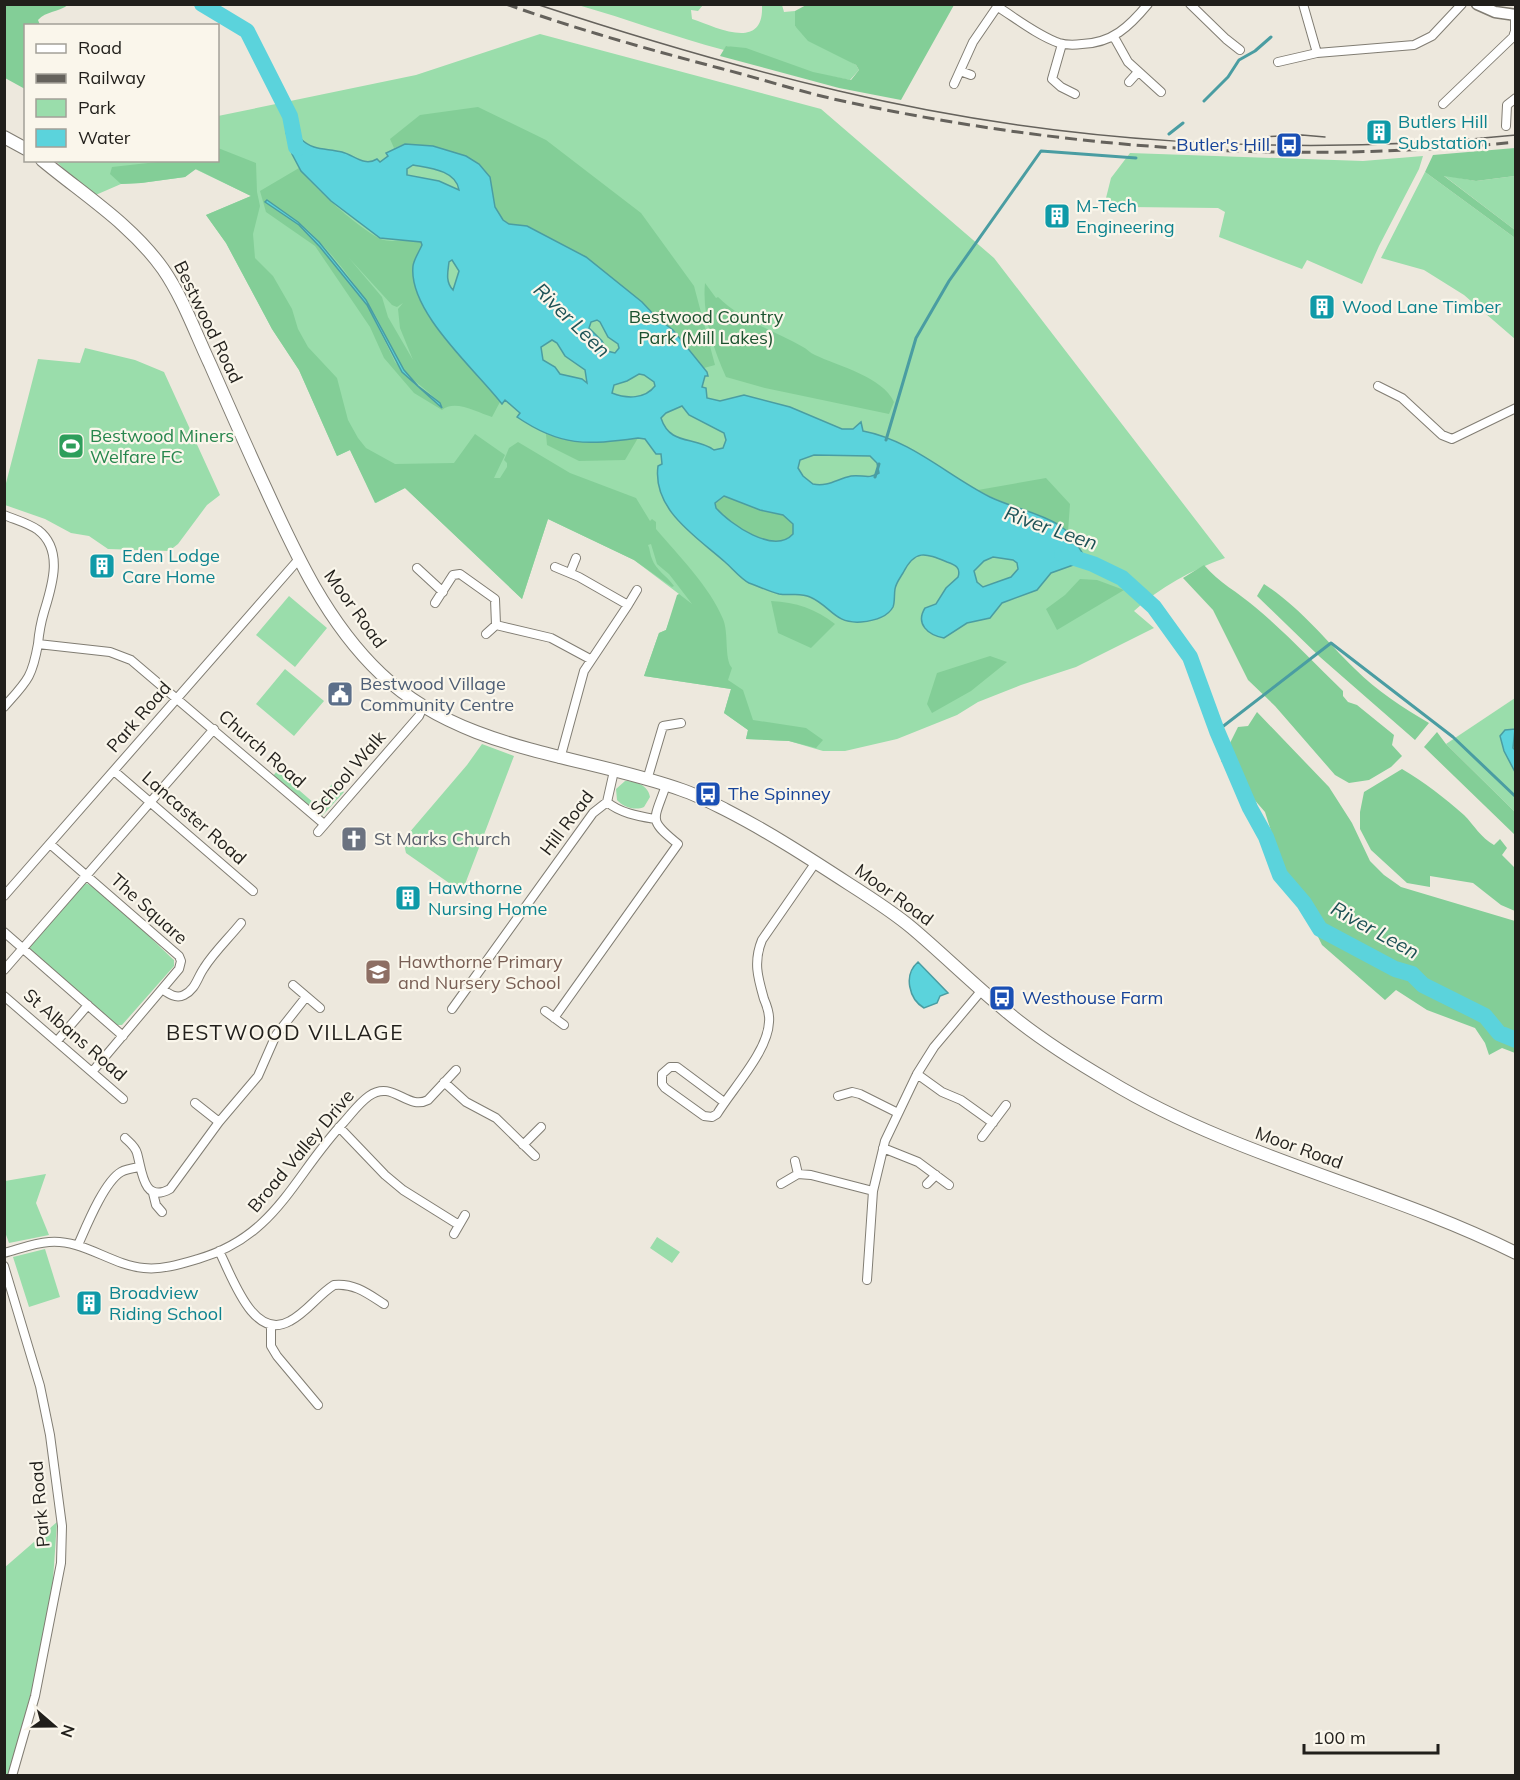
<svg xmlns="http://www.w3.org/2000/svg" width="1520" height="1780" font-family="Mulish,sans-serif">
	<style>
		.green { fill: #9addab }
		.forest { fill: #83ce97; fill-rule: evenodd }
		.water { fill: #5bd3dc; stroke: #4a9da2; stroke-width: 1.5; fill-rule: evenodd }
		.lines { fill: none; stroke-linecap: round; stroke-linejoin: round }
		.stream { stroke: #4a9da2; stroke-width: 3 }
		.river { stroke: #5bd3dc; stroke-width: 16 }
		.minor-casing { stroke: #817d73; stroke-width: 10 }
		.tertiary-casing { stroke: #817d73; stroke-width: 13 }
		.secondary-casing { stroke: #817d73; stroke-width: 14 }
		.minor { stroke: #fff; stroke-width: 8 }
		.tertiary { stroke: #fff; stroke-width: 10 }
		.secondary { stroke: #fff; stroke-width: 12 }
		.tram { stroke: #65625c; stroke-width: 1.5 }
		.rail { stroke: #65625c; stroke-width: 3; stroke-dasharray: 12 6; stroke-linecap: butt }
		.labels { text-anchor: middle; stroke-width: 4.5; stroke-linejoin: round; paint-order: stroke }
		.culture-label { font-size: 18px; fill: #0d838f; stroke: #faf6eb; text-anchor: start }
		.transit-label { font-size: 18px; fill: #164399; stroke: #faf6eb; text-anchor: start }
		.park-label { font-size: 18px; fill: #1c522f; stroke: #faf6eb }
		.street-label { font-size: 18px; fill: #211f1b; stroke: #faf6eb }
		.leisure-label { font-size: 18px; fill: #27864d; stroke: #faf6eb; text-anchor: start }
		.service-label { font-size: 18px; fill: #4e5e75; stroke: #faf6eb; text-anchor: start }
		.worship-label { font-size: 18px; fill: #5b616d; stroke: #faf6eb; text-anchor: start }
		.education-label { font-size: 18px; fill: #785e54; stroke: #faf6eb; text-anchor: start }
		.water-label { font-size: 20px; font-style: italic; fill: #1d5256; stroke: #faf6eb }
		.quarter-label { font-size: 21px; letter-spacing: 1.5px; fill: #211f1b; stroke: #faf6eb }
	</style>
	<rect width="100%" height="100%" fill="#ede8dd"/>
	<!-- green -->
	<path class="green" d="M578,5H703L698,11L691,10L692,19C716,27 764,52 762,6L782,5L784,12L795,11V26L856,65L859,70L850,80L813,73L727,46L724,50C675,37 627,19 578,5Z
		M540,34L821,109L994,258L1225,558C1193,569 1159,588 1134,611L1154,628L1076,667L1021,685L978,702L957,715L897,739L845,751H823L789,741L746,739L748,730L724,713L731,689L644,676L659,633L666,630L679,594L634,560L548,519L522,599L405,488L376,503L350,450L337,456L299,370L272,329L226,243L206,215L251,196L195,169L185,177L141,183L121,184L91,197L56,161L218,160V116L416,75Z
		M1130,153L1363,161L1423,156L1419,169L1379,246L1362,284L1307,260L1302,269L1219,237L1225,212L1218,208L1129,207L1105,202L1111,178Z
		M1425,172L1515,238V339L1464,295L1424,270L1381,258Z
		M1443,175L1476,181L1515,176V230Z
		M85,348L135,360L164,372L220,495L207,505L178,544L169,551L108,549L89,536L71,533L45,519L5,505V487L38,359L80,363Z
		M289,596L327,628L295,667L256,635Z
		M285,669L324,701L294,736L256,704Z
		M1515,698V812L1446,744Z
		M482,744L514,756L462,892L406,853L403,840L467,765Z
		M277,771L315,804L333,783L344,792L322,816L273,776Z
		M625,781C636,781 648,785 650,797L644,807C635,811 623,807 617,800L616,789Z
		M85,883C100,887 158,945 174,960V966L122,1025H116L30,950V945Z
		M46,1174L36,1203L49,1235L9,1243L5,1232V1181Z
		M657,1237L680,1252L672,1263L650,1248Z
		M45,1249L60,1297L29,1307L13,1257Z
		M57,1522L52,1594L38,1668L8,1776L4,1775V1568Z"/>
	<!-- forest -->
	<path class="forest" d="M808,4L843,6L844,4L954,5L901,100L839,88L720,56L726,46L746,48L813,72L851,80L859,70L856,65L808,41L795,26V11Z
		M4,5H68C59,12 46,11 38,20L40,25L26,26L25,89L5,78Z
		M478,107L546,140L641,213L694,286L715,365L704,368L673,330L656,318L642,302L586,257L527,226L509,224L503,220L495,207L490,177L479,164L466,156L433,146L405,144L394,148L390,139L420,115Z
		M218,148L256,163L257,192L260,206L253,234L255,258L273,276L292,309L298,329L308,347L337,378L348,420L358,438L366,448L395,464L454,463L475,434L505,455L494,478H500L507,467V463L504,460L509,448L518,442L570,473L636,498L650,521L652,519L656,522V529C678,555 710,587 723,619C729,633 724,659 732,668L728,680L743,690L753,720L806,728L823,740L816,748L789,741L746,739L748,730L724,713L731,689L644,676L659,633L666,630L677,595L679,594L692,604L669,574L657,564L651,544L648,545C650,549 650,555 652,559C656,570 667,576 674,586L672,587L634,560L548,519L522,599L405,488L375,503L350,450L337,456L299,370L272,329L226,243L206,215L251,196L196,169L185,177L141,183L121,184L110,174L112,167L166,161L218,160Z
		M1515,148V176L1476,181L1444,176L1515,230V238L1425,172L1433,155Z
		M299,168C310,185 366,235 384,240C396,243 410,238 421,242L422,245C418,256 412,264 413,276C413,282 416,288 419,294C437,337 472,366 500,402L492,417C478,413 455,399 442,410L414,393L384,358L370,327L315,246L266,212L260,191ZM266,202C277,209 290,215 301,224C329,248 354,282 374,313C385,331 391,353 404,370C412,381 439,398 442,407L414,384L395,362L367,305L320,247L299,225ZM349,258L392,305L397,307L403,303L398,309L400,328L413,360L388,317L382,297Z
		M705,283L716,298L718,297C742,321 775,331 803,347C807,349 810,353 815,355C838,366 883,377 894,402L889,414L765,388L726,377C713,349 702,314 705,283Z
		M546,434C581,446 603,442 638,438L625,460L579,461L547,445Z
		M1046,478L1070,504L1068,532C1041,512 1007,507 978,490Z
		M724,496L760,510L783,515L793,524V534C773,556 730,524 716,508L715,503Z
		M1204,565C1219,583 1238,592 1255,607C1286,633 1314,663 1343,691V696L1348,702L1357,705L1394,735L1392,745L1402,756L1391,767L1369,780L1349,783L1335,775L1275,706L1248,680L1213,610L1183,578Z
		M1080,579L1097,580L1124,590L1057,630L1046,609L1065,595Z
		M1264,584C1302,609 1323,638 1355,669C1377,691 1402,707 1429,723L1415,740L1320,657L1257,596Z
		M771,601C796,602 816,609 835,624L811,648L778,633Z
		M990,656L1007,662L971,691L932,713L927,704L937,673Z
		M1257,712L1329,787L1352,823L1370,861L1384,875L1401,887L1515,921V1053L1502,1048L1489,1055L1485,1043L1475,1028L1427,1010L1396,990L1385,1000L1322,945L1280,859L1265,812L1221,761H1235L1230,743L1238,727L1248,726Z
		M1437,732L1446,744L1515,812V835L1424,747Z
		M1402,769C1424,782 1445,798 1464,815C1474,825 1481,838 1494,845L1500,839L1507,848L1502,855L1515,868V911L1501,905L1473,883L1430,876V887L1407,883L1371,850L1360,829V812L1364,792Z"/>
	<!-- water -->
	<path class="water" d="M299,128L301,139C313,151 327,148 342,152C354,155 364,167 377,159L380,162L388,156L386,153L405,144L433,146L466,156L479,164L490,177L495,207L503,220L509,224L527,226L586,257L642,302L657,318L673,330L707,372L708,376H705L702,387L706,388L707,398L720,401L744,395L790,407L842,429H853L861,422L863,431C911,440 948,476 990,497C1013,508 1038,512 1059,525C1075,536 1075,543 1085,557L1082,565L1076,564L1051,573L1037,590L1002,603L990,618L967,623L944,638C928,635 915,624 925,608L936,604L946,588L958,577C961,568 956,565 947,562C925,553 915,549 903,573C900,578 896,583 895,589C894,595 895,602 893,607C887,618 872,621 861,622C834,624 831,606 810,597C800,592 790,596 779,594C770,592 758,586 749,583C741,579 732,568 725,562C697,537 652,510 658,466L662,464L661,454H656L645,439L638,438C587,445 561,447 517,417L520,413L505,400L502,404C476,370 408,312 413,266C414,259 419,252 422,245L421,242L380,238L331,201L301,171L292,154L286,132ZM413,165C429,168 456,170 459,190L439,181L407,175V169ZM452,260L459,271L453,290C445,282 448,271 449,262ZM597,320L600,322L608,337L618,344L619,348L615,353L607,351L602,341L589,328L591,322ZM552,340L557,343L565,356L585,370L587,383L582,379L560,374L555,367L543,360L541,347ZM639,374L644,375L654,382L655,386C645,399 627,399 612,393L614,385L627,381ZM682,406L689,415L724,433L726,440L723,448L714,450C694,436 670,446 661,418L666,413ZM814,455L870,456L877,463L879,473C868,480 862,474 851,476C837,479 828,487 813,484L803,476L798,468L800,460ZM724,496L760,510L783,515L793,524V534C774,555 730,524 716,508L715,503ZM993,557L1013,560L1017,563L1018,569L1011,577L983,587L977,582L974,571L984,561Z
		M267,200L298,222L319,242L366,300L404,370L418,386L440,403L442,408L402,372L367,305L320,247L299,225L265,202Z
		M1515,729L1513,748L1515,750V772L1504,751L1500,736L1505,730Z
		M918,962L948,993L940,996L937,1003L924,1008C909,999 903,975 918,962Z"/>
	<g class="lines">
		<!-- stream -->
		<path class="stream" d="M1204,101L1228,77L1239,60L1255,51L1271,37
			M1169,134L1183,123
			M886,440L916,338L949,281L1041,151L1136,158
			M875,477L879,464
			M1217,731L1331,643L1453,737L1516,797"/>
		<!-- river -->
		<path class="river" d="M202,4L247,31L290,116L296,147L298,148
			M1062,554L1093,564L1122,578L1154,607L1190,657L1217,731L1250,808L1266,837L1280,875L1304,903L1320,929L1395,969L1412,974L1423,985L1485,1016L1499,1033L1516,1040"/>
		<defs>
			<path id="minor" d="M1190,4L1226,39L1240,50
				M1303,4L1317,53
				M998,7C1017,19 1037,35 1059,43C1066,45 1074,45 1082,44C1112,43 1129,27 1148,4
				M1114,37L1128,62L1161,92
				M1062,44L1052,79L1061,87L1075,94
				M1278,62L1317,53L1414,45L1432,36L1462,4
				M960,71L971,75
				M1129,82L1138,72
				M954,84L973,42L999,4
				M1443,104L1513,37L1515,31V15
				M1506,126L1507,105L1516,98
				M1378,386L1402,398L1442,435L1452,439L1516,408
				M4,515C16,520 28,523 38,530C64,550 52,586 44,612C41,622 39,633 38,644L110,652L131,660L324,824
				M555,567L579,577L628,605L584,671L560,759
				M417,568L443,592
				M570,573L576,558
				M435,603L453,575L460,574L495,599L496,625L486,634
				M628,605L637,590
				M496,625L551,638L590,659
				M4,707C27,681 32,678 38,644
				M114,771L253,891
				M647,780L663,726L681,723
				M607,802C620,813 638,816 655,819
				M318,832L419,716L423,707
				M50,844L179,956L181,961L179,969L92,1072
				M4,896L299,559
				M4,932L123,1036
				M4,970L214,729
				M293,985L320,1008
				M162,989C169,994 176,999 184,995C196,989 197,978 204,968C214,952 229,938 241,923
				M4,996L123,1099
				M452,1009L593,813L607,802L614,771
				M545,1011L564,1025
				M554,1018L678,844C647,819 654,821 666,785
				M57,1041L88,1005
				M917,1074L942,1092L961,1100L993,1123
				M444,1082L466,1102L496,1118L535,1156
				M838,1096L852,1092L860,1094L898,1113
				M724,1102L677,1067H670L662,1074V1084L665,1088L704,1116L712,1117L717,1114C733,1088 768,1051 769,1022C770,1014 767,1006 764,999C758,978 753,962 762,940L816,862
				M195,1103L219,1122
				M339,1127L385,1175L403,1190L459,1225
				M982,1137L1006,1105
				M125,1138C129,1142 135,1146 137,1153C142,1170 143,1204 170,1189L219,1122L258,1076L276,1035L306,997
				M523,1145L541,1127
				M883,1148L918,1162L949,1185
				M795,1161L798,1174
				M781,1184L798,1174L811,1175L873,1191
				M927,1184L936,1175
				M153,1193L156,1205L162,1212
				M454,1234L465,1215
				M78,1245C86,1227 104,1182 121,1172C126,1169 133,1168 139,1167
				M219,1251C232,1276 253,1342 290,1321C307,1312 318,1295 334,1285C354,1283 367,1293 384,1304
				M4,1253C19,1249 34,1243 49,1242C83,1239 111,1265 144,1268C162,1270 181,1264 198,1259C277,1236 293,1176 344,1122C352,1113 359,1103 369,1096C393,1079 407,1111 428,1100L456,1070
				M4,1266L40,1386L50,1435L62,1526L61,1563L35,1696L12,1776
				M867,1280L873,1191L885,1141L917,1074L934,1047L982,990
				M271,1325V1346L277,1356L318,1405"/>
			<path id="tertiary" d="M1477,4L1495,12L1516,15"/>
			<path id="secondary" d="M4,137L26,149
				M42,160C84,195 131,224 163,269C183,298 195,332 210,364C228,405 246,446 265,487C295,553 327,623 381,674C463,752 581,754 682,790C697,795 712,803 726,810C769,832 809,858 849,884C871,898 893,912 912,928C944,955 974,985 1006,1011C1038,1038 1073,1060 1109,1081C1236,1158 1383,1187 1516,1253"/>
		</defs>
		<!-- minor casing -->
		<use href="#minor" class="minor-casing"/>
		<!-- tertiary casing -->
		<use href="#tertiary" class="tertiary-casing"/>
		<!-- secondary casing -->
		<use href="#secondary" class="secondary-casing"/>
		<!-- minor -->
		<use href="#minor" class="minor"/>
		<!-- tertiary -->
		<use href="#tertiary" class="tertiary"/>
		<!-- secondary -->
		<use href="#secondary" class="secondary"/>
		<!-- tram -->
		<path class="tram" d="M536,4C636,37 737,67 839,91C1056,143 1294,158 1516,135
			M1262,137L1302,135L1325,137"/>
		<!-- rail -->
		<path class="rail" d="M506,4C576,29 647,49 719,68C758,78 798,91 838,100C1063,149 1287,165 1516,142"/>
	</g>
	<!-- icons -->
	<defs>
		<symbol id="building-square" viewBox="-11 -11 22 22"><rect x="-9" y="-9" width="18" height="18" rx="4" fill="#0f9aa8" stroke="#faf6eb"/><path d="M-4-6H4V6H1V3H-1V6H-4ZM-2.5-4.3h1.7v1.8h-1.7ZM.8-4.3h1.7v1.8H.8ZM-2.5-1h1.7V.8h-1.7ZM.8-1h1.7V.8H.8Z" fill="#fff"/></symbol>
		<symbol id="bus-square" viewBox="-11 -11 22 22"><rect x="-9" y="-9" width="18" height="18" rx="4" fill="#1a4fb4" stroke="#faf6eb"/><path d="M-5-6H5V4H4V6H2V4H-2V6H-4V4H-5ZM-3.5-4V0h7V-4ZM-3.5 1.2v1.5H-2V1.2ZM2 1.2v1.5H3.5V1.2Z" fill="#fff"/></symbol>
		<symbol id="stadium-square" viewBox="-11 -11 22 22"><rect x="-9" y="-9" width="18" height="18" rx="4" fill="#2e9e5b" stroke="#faf6eb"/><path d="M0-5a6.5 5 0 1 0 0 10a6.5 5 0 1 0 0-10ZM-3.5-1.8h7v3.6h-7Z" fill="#fff"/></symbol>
		<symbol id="civic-square" viewBox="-11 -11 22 22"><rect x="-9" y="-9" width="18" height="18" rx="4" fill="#5c6f8a" stroke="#faf6eb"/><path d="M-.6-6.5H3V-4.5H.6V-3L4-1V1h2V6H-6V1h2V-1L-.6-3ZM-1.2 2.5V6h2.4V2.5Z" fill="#fff"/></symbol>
		<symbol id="church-square" viewBox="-11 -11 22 22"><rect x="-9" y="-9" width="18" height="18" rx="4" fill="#6b7280" stroke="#faf6eb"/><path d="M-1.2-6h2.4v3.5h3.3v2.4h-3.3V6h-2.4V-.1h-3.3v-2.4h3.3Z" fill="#fff"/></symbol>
		<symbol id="school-square" viewBox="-11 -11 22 22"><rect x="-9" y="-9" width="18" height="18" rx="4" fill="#8d6e63" stroke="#faf6eb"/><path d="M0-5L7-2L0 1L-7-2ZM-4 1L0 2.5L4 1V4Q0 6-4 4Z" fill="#fff"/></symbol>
	</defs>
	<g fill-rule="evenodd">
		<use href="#building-square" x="1364" y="117" width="30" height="30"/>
		<use href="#bus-square" x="1274" y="130" width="30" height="30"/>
		<use href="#building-square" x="1042" y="201" width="30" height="30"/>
		<use href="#building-square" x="1307" y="292" width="30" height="30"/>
		<use href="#stadium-square" x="56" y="431" width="30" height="30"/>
		<use href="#building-square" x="87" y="551" width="30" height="30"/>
		<use href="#civic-square" x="325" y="679" width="30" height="30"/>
		<use href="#bus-square" x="693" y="779" width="30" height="30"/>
		<use href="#church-square" x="339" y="824" width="30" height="30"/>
		<use href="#building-square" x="393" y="883" width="30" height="30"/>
		<use href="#school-square" x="363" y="957" width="30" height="30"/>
		<use href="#bus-square" x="987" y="983" width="30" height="30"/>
		<use href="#building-square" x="74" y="1288" width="30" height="30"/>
	</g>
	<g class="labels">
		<!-- culture labels -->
		<g class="culture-label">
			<text x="1398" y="128">Butlers Hill<tspan x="1398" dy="21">Substation</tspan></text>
			<text x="1076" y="212">M-Tech<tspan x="1076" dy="21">Engineering</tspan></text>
			<text x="1342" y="313">Wood Lane Timber</text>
			<text x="122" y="562">Eden Lodge<tspan x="122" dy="21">Care Home</tspan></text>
			<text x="428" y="894">Hawthorne<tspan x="428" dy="21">Nursing Home</tspan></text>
			<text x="109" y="1299">Broadview<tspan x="109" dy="21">Riding School</tspan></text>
		</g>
		<!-- transit labels -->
		<g class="transit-label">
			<text x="1270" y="151" text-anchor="end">Butler's Hill</text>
			<text x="728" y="800">The Spinney</text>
			<text x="1022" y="1004">Westhouse Farm</text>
		</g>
		<!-- park labels -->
		<g class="park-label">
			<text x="706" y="323">Bestwood Country<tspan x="706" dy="21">Park (Mill Lakes)</tspan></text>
		</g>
		<!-- street labels -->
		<g class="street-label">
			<text transform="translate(208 322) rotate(64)" y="6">Bestwood Road</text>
			<text transform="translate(355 609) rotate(54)" y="6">Moor Road</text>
			<text transform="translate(139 717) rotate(-49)" y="6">Park Road</text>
			<text transform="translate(262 749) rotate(41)" y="6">Church Road</text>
			<text transform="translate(348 773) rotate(-49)" y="6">School Walk</text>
			<text transform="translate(194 818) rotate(41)" y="6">Lancaster Road</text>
			<text transform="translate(567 823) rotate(-53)" y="6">Hill Road</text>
			<text transform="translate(894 895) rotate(36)" y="6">Moor Road</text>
			<text transform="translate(149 909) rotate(42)" y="6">The Square</text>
			<text transform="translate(75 1035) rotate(41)" y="6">St Albans Road</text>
			<text transform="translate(1299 1148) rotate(20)" y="6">Moor Road</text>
			<text transform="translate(301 1151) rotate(-50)" y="6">Broad Valley Drive</text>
			<text transform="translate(40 1504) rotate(-95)" y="6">Park Road</text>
		</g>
		<!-- leisure labels -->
		<g class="leisure-label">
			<text x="90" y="442">Bestwood Miners<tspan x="90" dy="21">Welfare FC</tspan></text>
		</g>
		<!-- service labels -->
		<g class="service-label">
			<text x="360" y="690">Bestwood Village<tspan x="360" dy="21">Community Centre</tspan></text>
		</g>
		<!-- worship labels -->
		<g class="worship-label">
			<text x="374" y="845">St Marks Church</text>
		</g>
		<!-- education labels -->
		<g class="education-label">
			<text x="398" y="968">Hawthorne Primary<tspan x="398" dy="21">and Nursery School</tspan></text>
		</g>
		<!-- water labels -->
		<g class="water-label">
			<text transform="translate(572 320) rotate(44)" y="7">River Leen</text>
			<text transform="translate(1051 528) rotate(19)" y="7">River Leen</text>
			<text transform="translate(1375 930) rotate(29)" y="7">River Leen</text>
		</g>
		<!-- quarter labels -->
		<g class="quarter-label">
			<text x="285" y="1040">BESTWOOD VILLAGE</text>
		</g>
	</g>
	<!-- border -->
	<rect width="1520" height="1780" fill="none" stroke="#211f1b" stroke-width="12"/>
	<!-- legend -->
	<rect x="24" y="24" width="195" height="138" fill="#faf6eb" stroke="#a3a098" stroke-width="1.5"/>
	<rect x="36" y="44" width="30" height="9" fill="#ffffff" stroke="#a3a098" stroke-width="1.5"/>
	<text x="78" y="54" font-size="18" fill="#211f1b">Road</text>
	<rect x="36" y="74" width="30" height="9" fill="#65625c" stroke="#a3a098" stroke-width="1.5"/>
	<text x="78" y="84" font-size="18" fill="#211f1b">Railway</text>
	<rect x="36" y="99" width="30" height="18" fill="#9addab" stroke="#a3a098" stroke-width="1.5"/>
	<text x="78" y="114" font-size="18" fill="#211f1b">Park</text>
	<rect x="36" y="129" width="30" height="18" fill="#5bd3dc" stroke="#a3a098" stroke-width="1.5"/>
	<text x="78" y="144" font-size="18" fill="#211f1b">Water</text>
	<!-- north arrow -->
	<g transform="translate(54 1726) rotate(110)" stroke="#faf6eb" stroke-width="4.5" paint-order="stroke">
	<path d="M0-4.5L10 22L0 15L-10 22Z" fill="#211f1b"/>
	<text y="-9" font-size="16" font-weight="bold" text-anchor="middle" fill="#211f1b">N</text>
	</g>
	<!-- scale -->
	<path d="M1304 1744v9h134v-9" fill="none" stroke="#211f1b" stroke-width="3"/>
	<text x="1313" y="1744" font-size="18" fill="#211f1b" stroke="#faf6eb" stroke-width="4.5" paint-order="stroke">100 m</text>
</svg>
